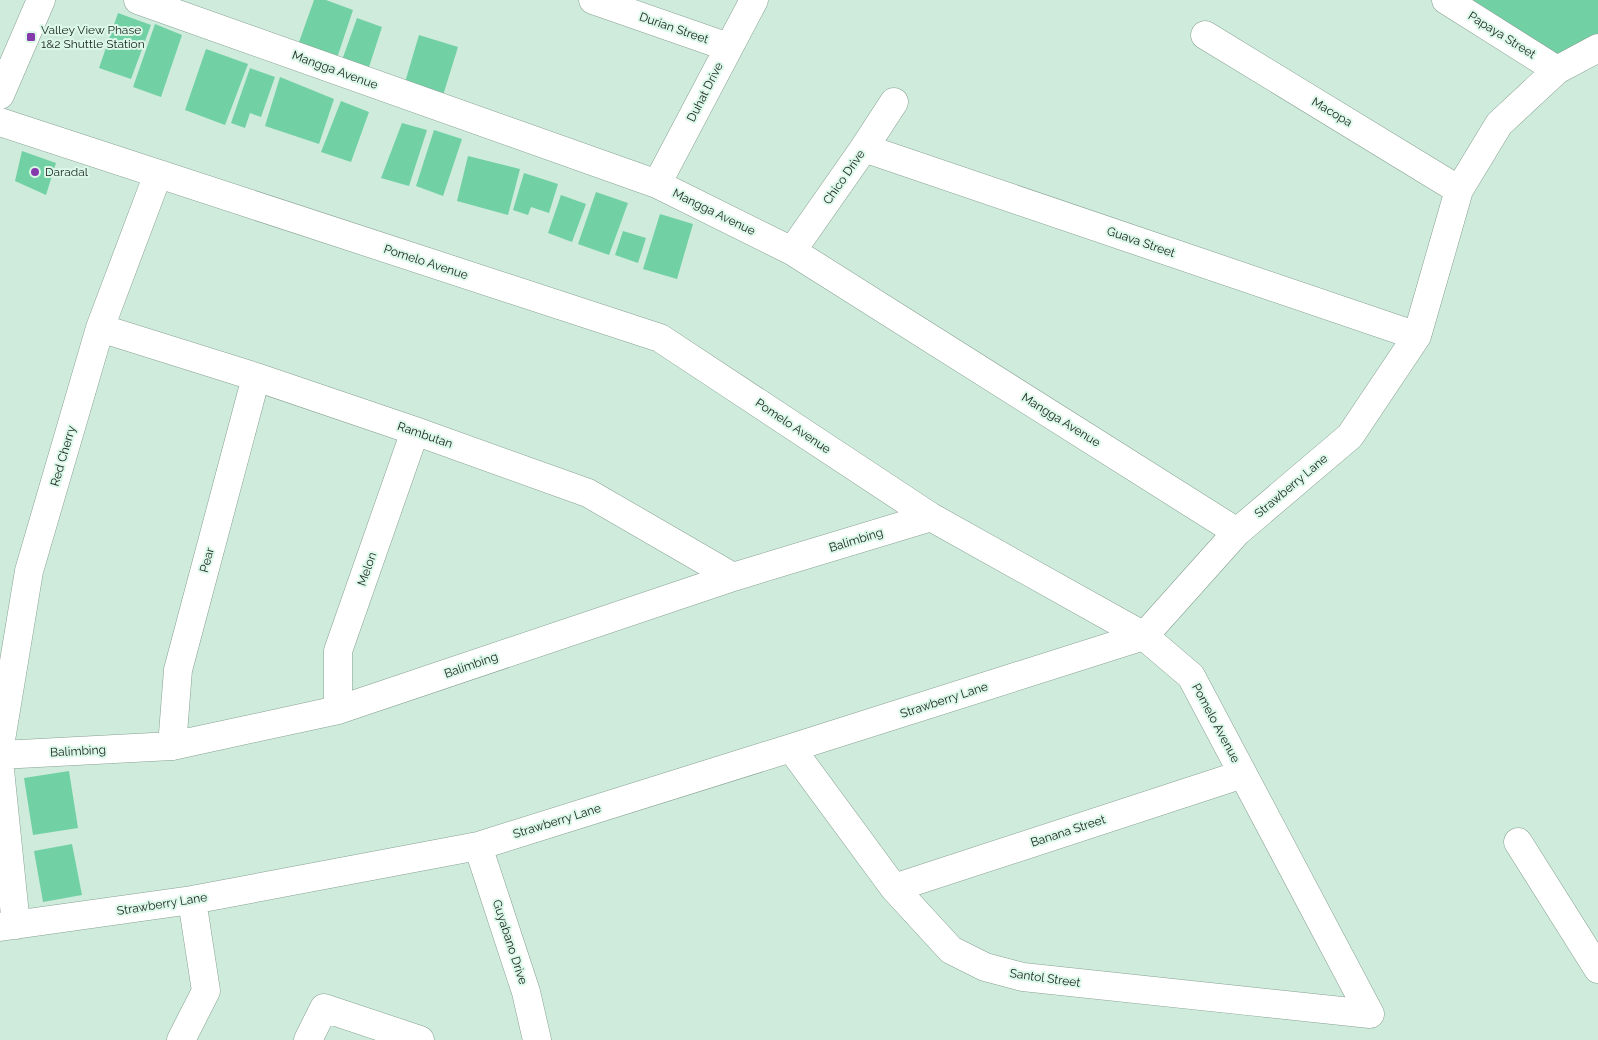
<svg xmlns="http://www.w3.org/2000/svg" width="1598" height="1040" font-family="Raleway,sans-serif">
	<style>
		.building { fill: #71d1a4 }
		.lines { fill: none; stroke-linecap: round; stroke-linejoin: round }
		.minor-casing { stroke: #87a193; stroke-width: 29 }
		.minor { stroke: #fff; stroke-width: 28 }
		.poi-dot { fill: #853aac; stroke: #dcf8e9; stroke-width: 2 }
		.labels { text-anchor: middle; stroke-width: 4; stroke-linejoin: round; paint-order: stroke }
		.street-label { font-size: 12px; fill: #18231d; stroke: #dcf8e9 }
		.poi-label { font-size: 12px; fill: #18231d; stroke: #dcf8e9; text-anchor: start }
	</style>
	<rect width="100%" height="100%" fill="#cfebdb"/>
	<!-- building -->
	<path class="building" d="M314,0H326L353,10L337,58L298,45Z
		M1456,0H1598V38L1559,65Z
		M118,13L151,25L131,79L99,68Z
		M357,18L382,27L367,73L341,63Z
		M155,24L182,35L161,97L133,87Z
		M419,35L458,47L441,102L403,89Z
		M206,49L248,64L225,125L185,110Z
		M250,68L275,77L261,117L250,113L245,128L231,123Z
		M280,77L334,99L319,144L265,126Z
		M341,101L369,112L351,162L321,152Z
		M402,123L427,130L409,186L381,178Z
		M434,130L462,139L443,196L416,186Z
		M22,151L56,163L46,195L15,181Z
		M468,156L520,169L508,215L457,201Z
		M524,173L558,184L549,213L531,207L528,215L513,210Z
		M596,192L628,203L609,255L578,244Z
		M561,195L586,204L572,242L548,233Z
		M660,214L693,224L677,279L643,269Z
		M623,231L646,238L638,263L615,255Z
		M69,771L78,828L33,835L24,778Z
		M72,844L82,895L43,902L34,851Z"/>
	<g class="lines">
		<defs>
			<path id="minor" d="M138,0L657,184L792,251L1237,532
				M593,0L728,47
				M1446,0L1557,70
				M1205,35L1459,190
				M0,95L41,0
				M0,122L660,338L931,517L1144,636L1191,676L1370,1014
				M864,148L1417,336
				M657,184L754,0
				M792,251L864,148L894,102
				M100,328L256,377L415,431L588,493L733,577
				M338,710V651L415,431
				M0,746L29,571L100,328L158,174
				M172,746L178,670L256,377
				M791,748L894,888L951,950L985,967L1023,977L1370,1014
				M0,755L172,746L338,710L733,577L931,517
				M0,770L16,925
				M1518,842L1598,969
				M478,846L526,992L537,1040
				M894,888L1243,774
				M0,927L192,900L478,846L791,748L1144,636L1237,532L1350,436L1417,336L1459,190L1499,124L1557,70L1598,48
				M181,1040L206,991L192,900
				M308,1040L324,1008L420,1040"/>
		</defs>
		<!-- minor casing -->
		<use href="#minor" class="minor-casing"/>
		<!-- minor -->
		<use href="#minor" class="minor"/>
	</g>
	<!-- markers -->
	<g class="poi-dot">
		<rect x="26" y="32" width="10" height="10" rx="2.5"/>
		<circle cx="35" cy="172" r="5"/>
	</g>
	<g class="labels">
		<!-- street labels -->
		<g class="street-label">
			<text transform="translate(674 28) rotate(19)" y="4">Durian Street</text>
			<text transform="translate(1502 35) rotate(32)" y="4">Papaya Street</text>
			<text transform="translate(335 70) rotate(20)" y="4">Mangga Avenue</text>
			<text transform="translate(705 92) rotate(-63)" y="4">Duhat Drive</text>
			<text transform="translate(1332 112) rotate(31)" y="4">Macopa</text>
			<text transform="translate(844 177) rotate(-55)" y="4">Chico Drive</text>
			<text transform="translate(714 212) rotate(26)" y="4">Mangga Avenue</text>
			<text transform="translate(1141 242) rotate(19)" y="4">Guava Street</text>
			<text transform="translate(426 262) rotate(18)" y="4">Pomelo Avenue</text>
			<text transform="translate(1061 420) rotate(32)" y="4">Mangga Avenue</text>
			<text transform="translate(793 426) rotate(34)" y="4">Pomelo Avenue</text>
			<text transform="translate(425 435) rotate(19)" y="4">Rambutan</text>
			<text transform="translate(63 456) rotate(-74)" y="4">Red Cherry</text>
			<text transform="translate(1291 486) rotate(-40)" y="4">Strawberry Lane</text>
			<text transform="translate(856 540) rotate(-17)" y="4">Balimbing</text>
			<text transform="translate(207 560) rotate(-75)" y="4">Pear</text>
			<text transform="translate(367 569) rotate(-71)" y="4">Melon</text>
			<text transform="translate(471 665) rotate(-19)" y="4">Balimbing</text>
			<text transform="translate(944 700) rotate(-18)" y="4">Strawberry Lane</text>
			<text transform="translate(1216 723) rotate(62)" y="4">Pomelo Avenue</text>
			<text transform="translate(78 751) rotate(-3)" y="4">Balimbing</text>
			<text transform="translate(557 821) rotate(-17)" y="4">Strawberry Lane</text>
			<text transform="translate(1068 831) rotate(-18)" y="4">Banana Street</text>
			<text transform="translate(162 904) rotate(-9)" y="4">Strawberry Lane</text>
			<text transform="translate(510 942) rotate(72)" y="4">Guyabano Drive</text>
			<text transform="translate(1045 978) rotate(8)" y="4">Santol Street</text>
		</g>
		<!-- poi labels -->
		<g class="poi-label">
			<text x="41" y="34">Valley View Phase<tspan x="41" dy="14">1&amp;2 Shuttle Station</tspan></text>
			<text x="45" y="176">Daradal</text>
		</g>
	</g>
</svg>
